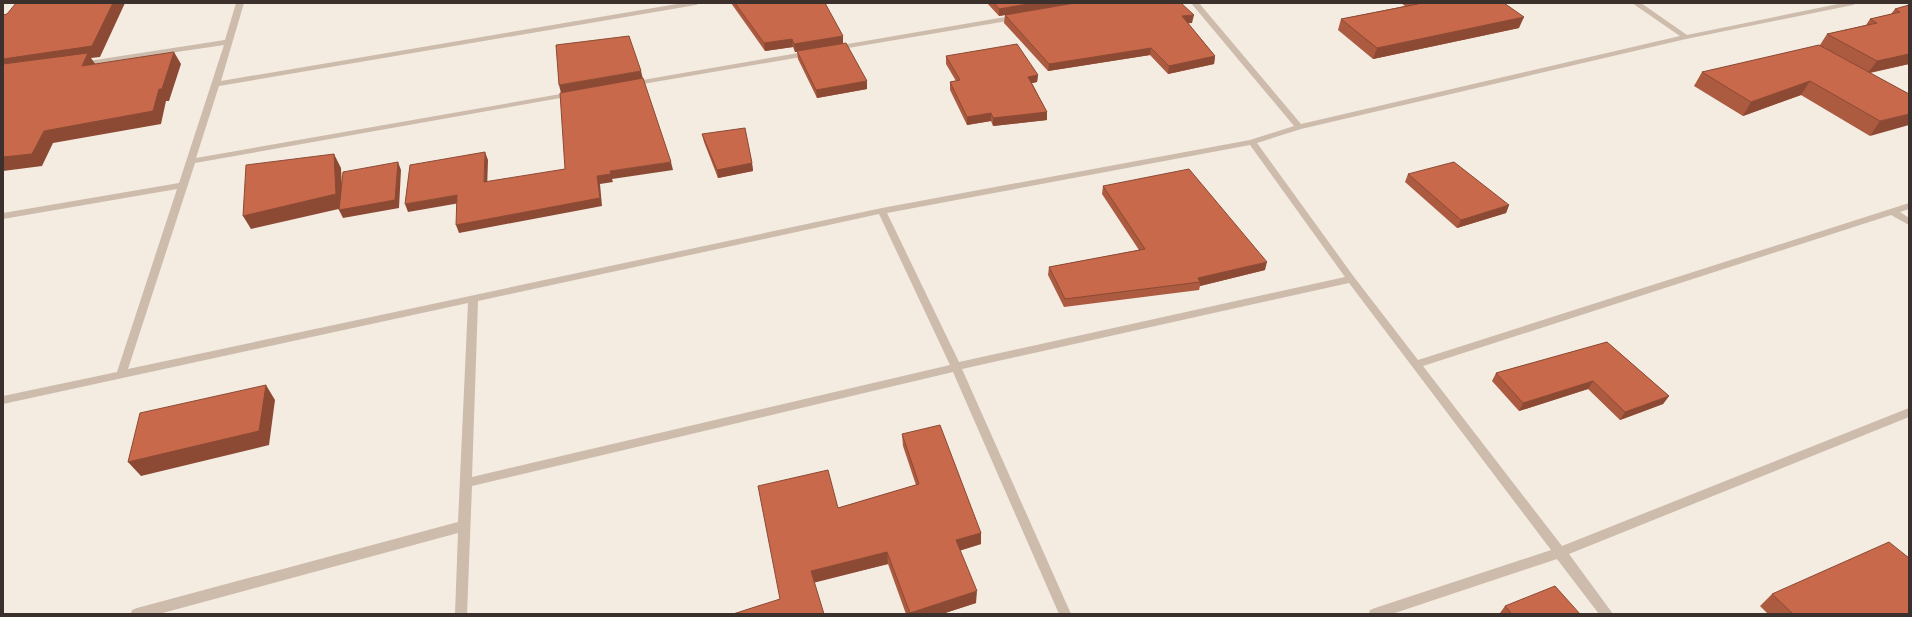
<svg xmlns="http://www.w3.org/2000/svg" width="1912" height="617" font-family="'PT Sans',sans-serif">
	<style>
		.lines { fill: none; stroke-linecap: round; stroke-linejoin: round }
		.minor { fill: #cdbbac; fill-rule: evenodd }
		.wall { fill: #ac5a40 }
		.shaded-wall { fill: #8c4a34 }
		.building { fill: #c8694b; stroke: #8c4a34 }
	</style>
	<rect width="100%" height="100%" fill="#f4ebe1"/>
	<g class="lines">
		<!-- minor -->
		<path class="minor" d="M236,3H244L221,81L683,3H700L696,5L219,86L196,158L572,92L576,94L572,96L195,163L128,369L882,208L1250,140L1294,126L1191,3H1199L1301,124L1680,36L1632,3H1641L1687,35L1843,3H1857L1853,5L1686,39L1301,129L1257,143L1354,277L1418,360L1909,203V209L1900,212L1909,218V225L1891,215L1423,366L1562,546L1909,408V417L1569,554L1613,614H1599L1557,559L1392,614H1369L1370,610L1375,608L1551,550L1349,283L962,369L1071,614H1059L953,372L472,486L467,614H455L458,533L159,614H131L132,610L137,608L458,522L468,303L3,404V396L117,372L177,189L3,219V213L179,183L224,45L82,66L78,64L82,62L225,40ZM1250,145L1345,277L959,362L887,213ZM879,214L950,365L472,477L478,301Z
			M1017,15H1020V19L836,50L832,48L836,46Z
			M810,51L814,53L813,55L631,86L627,84L631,82Z"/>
	</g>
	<!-- wall -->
	<path class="wall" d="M731,3H825L843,43L867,89L817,98L798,59L797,52H795L793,47L765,51Z
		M987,3H1181L1192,23H1188L1215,56L1214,64L1168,74L1150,55L1048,71L1004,23L1005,15L999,16Z
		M1401,3H1504L1519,28L1373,59L1338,30L1341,19L1405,6Z
		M1909,5V64L1870,73L1909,94L1870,136L1801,95L1743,116L1694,86L1702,72L1820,45L1827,34L1866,25L1870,19L1891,14L1895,9Z
		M946,56L1038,75L1037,82L1032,83L1047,112V120L993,126L991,121L967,125L950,90V82L956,81L946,64Z
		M702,134L752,163L753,171L718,178L704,142Z
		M1408,174L1509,205L1506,213L1457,228L1405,182Z
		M1103,186L1265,270L1200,286L1199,290L1064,307L1048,275L1049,267L1139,250L1102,194Z
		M1607,342L1669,396L1663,404L1620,420L1588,389L1519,411L1492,381L1496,373Z
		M902,434L981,533V544L960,550L976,603L942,614H906L888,564L814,582L780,599L838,508L916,485L903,446Z
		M1772,594L1909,614H1768L1760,606Z
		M1505,606L1580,614H1500V613Z"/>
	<!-- shaded-wall -->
	<path class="shaded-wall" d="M113,3H125L100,57L91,58L96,65L89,78L3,68V59Z
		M1034,3H1075L999,16V9Z
		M1194,15L1192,23L1181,24L1182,16Z
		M1524,17L1519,28L1373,59L1377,48Z
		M843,36V44L795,52L794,44Z
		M792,39L793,47L765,51L764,43Z
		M1151,48L1150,55L1048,71L1049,64Z
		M174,52L181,64L169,101H166L161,124L53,143L42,166L3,171V157L44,131L159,89Z
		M1909,54V64L1868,73L1877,61Z
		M1215,56L1214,64L1168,74L1169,66Z
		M641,71L643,79L561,93L559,85Z
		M1038,75L1037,82L1028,84V77Z
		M867,81V89L817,98L816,90Z
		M1810,81L1801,95L1743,116L1751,102Z
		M1047,112V120L993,126V118Z
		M991,113V121L967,125V117Z
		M1909,114V125L1870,136L1880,121Z
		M485,152L488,160L487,190L484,182Z
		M334,154L341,168L343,208L251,229L243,216Z
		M398,162L401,170L399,208L343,218L339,210Z
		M671,162L673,170L612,179L613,182L600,184L602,206L459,233L456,225L597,176L610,171Z
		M752,163L753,171L718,178L717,170Z
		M457,195L460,203L408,212L405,204Z
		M1509,205L1506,213L1457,228L1461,220Z
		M1267,262L1265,270L1200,286V282L1198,278Z
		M1593,381L1588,389L1519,411L1523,403Z
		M266,385L275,400L269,445L141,476L128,462Z
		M1669,396L1663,404L1620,420L1625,412Z
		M981,533V544L956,552V540Z
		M887,552L888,564L813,583L811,571Z
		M977,591L976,603L942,614H910V613Z"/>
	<!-- building -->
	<path class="building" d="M16,3H113L92,46L3,59V15L7,14Z
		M735,3H825L843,36L794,44L792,39L764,43Z
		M994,3H1034L999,9Z
		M1075,3H1181L1194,15L1182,16L1215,56L1169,66L1151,48L1049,64L1005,15Z
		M1417,3H1504L1524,17L1377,48L1341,19L1418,4Z
		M1909,5V54L1877,61L1827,34L1877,23L1870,19L1900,12L1895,9Z
		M629,36L641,71L559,85L556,45Z
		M846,43L867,81L816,90L797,51Z
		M1017,44L1038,75L1028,77L1047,112L993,118L991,113L967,117L950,82L960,80L946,56Z
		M1819,45L1909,94V114L1880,121L1810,81L1751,102L1702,72Z
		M174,52L162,89H159L153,111L44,131L32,154L3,157V64L88,53L82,66Z
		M643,78L671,162L610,171L611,174L597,176L600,198L456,225L457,195L405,204L410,165L485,152L484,182L565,169L560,93Z
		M745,128L752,163L717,170L702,134Z
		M334,154L336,194L243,216L246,165Z
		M398,162L395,200L339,210L343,172Z
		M1454,162L1509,205L1461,220L1408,174Z
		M1189,169L1267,262L1198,278L1200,282L1065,299L1049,267L1145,249L1103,186Z
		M1607,342L1669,396L1625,412L1593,381L1523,403L1496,373Z
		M266,385L259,431L128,462L140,413Z
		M940,425L981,533L956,540L977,591L910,613L887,552L811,571L824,614H733L780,599L758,486L828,470L838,508L919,484L902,434Z
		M1889,542L1909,558V614H1793L1772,594Z
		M1555,586L1580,614H1512L1505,606Z"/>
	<!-- border -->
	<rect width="1912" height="617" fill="none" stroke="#3b302b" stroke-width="8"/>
</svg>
